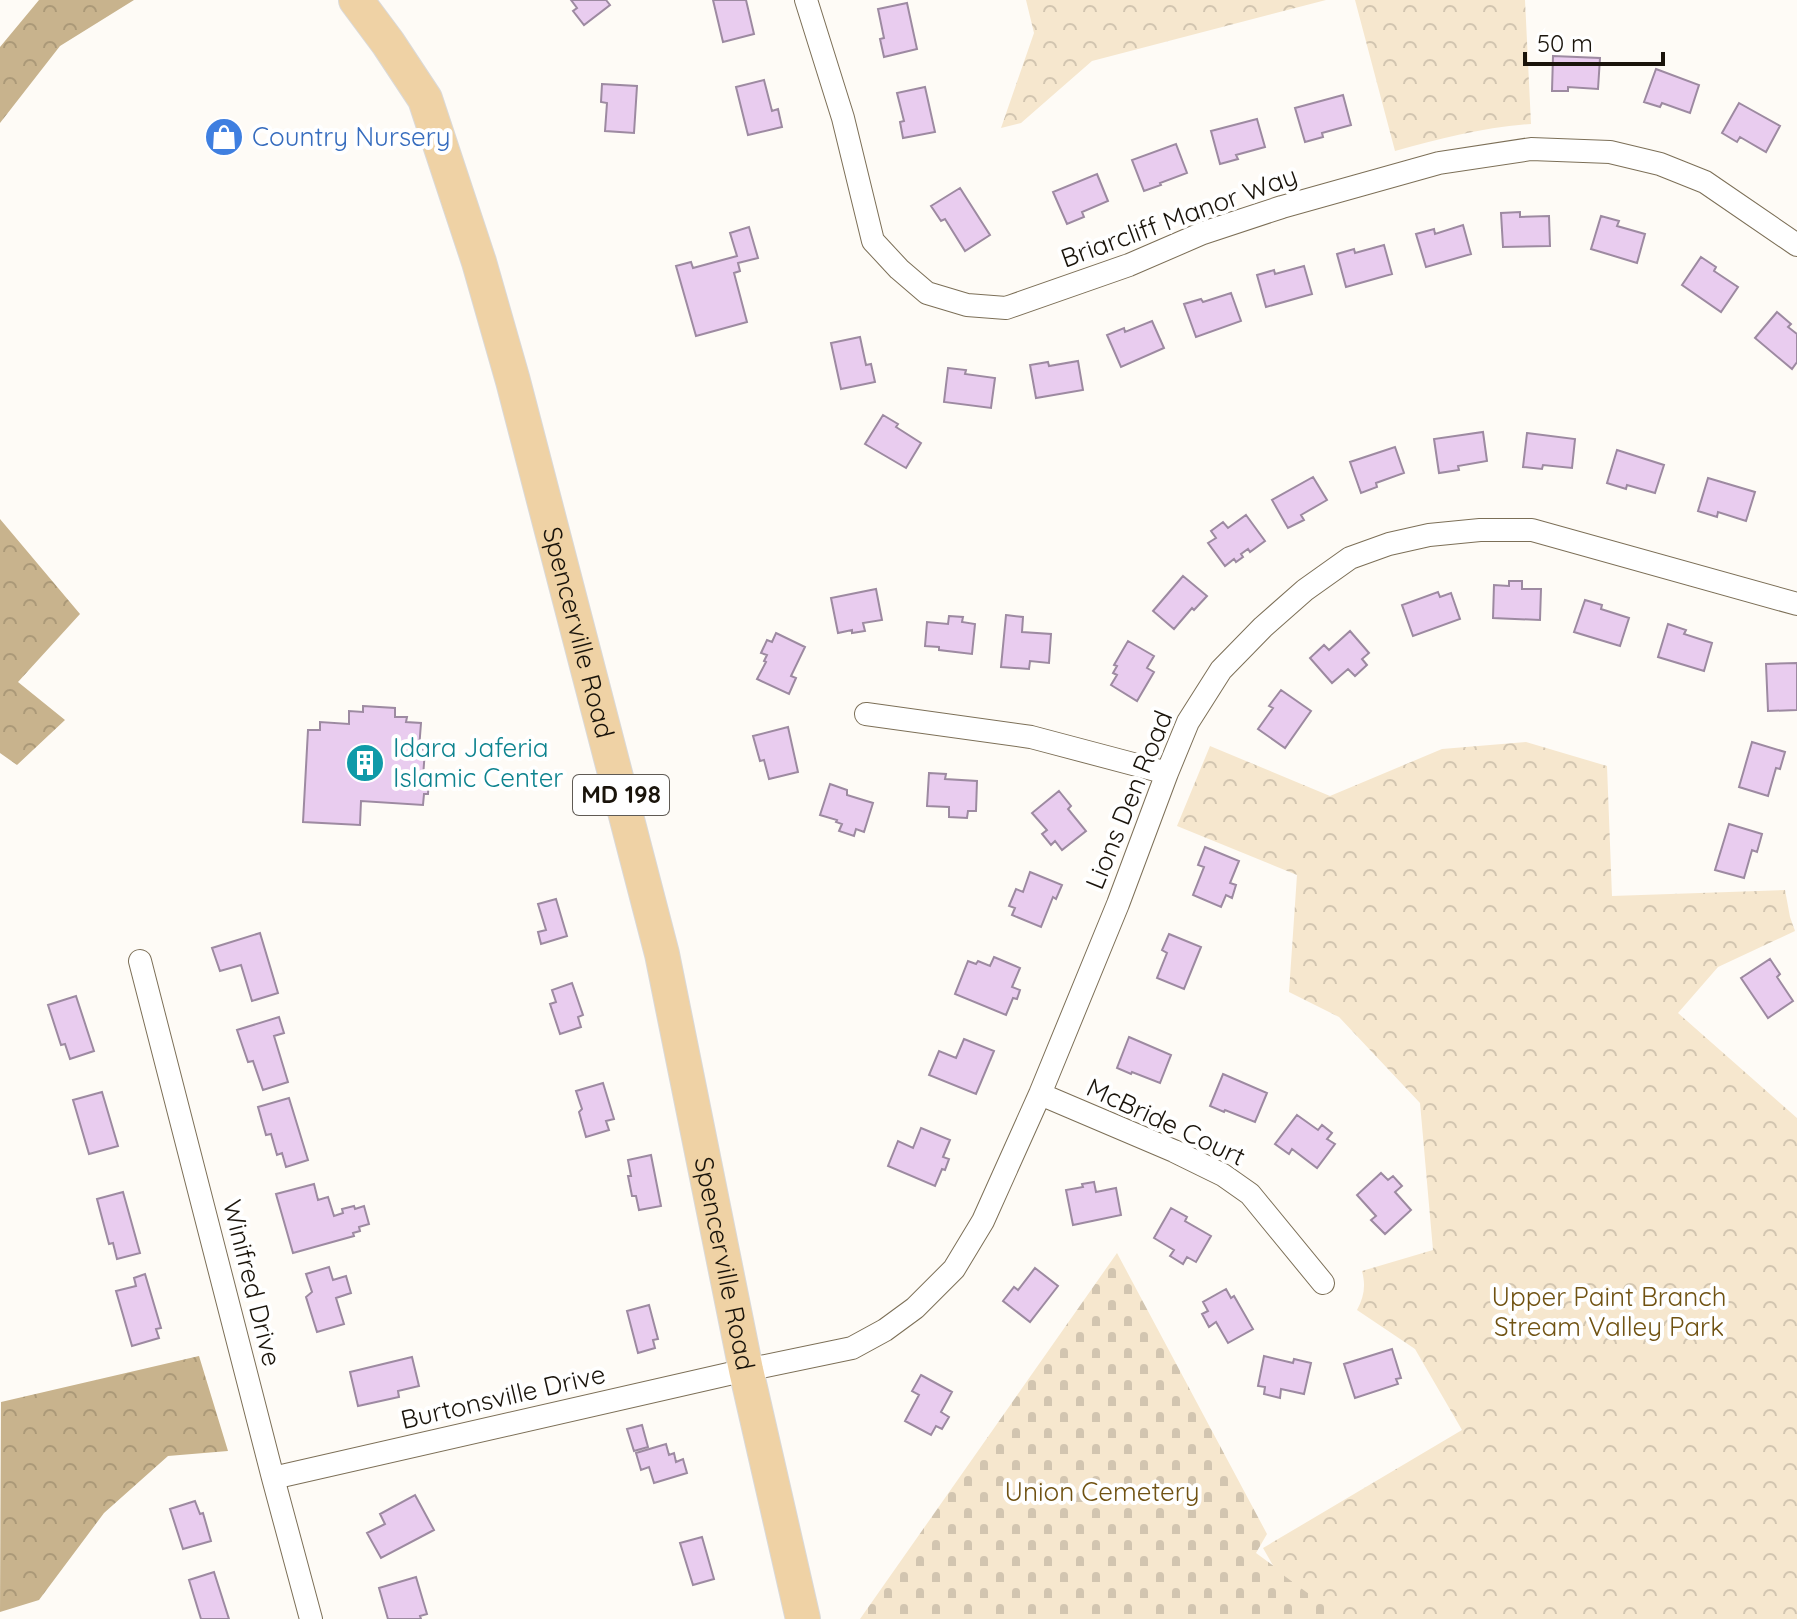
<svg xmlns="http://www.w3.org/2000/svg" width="1797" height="1619" font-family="Quicksand,sans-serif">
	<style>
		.forest { fill: url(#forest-crowns) }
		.cemetery { fill: url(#cemetery-stones) }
		.park { fill: url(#park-crowns) }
		.building { fill: #e9ccef; stroke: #9d8aa1; stroke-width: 2 }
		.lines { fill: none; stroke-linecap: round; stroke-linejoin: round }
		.minor-casing { stroke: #7c6f57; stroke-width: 24 }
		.primary-casing { stroke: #dad9d8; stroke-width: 36 }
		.minor { stroke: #fff; stroke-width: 22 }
		.primary { stroke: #efd2a5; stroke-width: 34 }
		.labels { text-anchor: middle; stroke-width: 8; stroke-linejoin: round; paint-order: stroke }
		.shield { fill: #fff; stroke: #5f5a54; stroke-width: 2 }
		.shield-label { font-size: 24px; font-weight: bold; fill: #1a140b }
		.shop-label { font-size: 26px; fill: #366cbe; stroke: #fff; text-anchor: start }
		.street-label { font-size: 26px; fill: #1a140b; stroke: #fff }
		.culture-label { font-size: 26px; fill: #0d838f; stroke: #fff; text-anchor: start }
		.park-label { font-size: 26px; fill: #705212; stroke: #fff }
	</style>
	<defs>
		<pattern id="forest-crowns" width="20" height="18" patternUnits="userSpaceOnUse" patternTransform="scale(2)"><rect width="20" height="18" fill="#c8b38d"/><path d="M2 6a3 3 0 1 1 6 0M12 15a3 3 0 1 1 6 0" fill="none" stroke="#ab9978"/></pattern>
		<pattern id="cemetery-stones" width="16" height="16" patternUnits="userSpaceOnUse" patternTransform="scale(2)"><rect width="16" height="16" fill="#f6e7ce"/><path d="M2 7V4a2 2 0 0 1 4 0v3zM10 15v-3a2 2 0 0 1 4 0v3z" fill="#d2c5b0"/></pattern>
		<pattern id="park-crowns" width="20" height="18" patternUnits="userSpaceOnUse" patternTransform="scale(2)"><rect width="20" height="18" fill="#f6e7ce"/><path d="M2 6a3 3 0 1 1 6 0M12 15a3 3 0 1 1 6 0" fill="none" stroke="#d2c5b0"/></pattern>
	</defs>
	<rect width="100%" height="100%" fill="#fefbf6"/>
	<!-- forest -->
	<path class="forest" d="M39,0H134L60,46L0,123V47Z
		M0,519L80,614L18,682L65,720L17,765L0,753Z
		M199,1356L228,1451L168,1456L104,1513L39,1600L0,1612L1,1402Z"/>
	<!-- cemetery -->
	<path class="cemetery" d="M1117,1253L1267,1534L1256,1553L1346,1619H860Z"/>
	<!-- park -->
	<path class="park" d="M1026,0H1326L1092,61L1021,123L1001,128L1034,33Z
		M1355,0H1525L1531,124C1484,127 1440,139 1395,151Z
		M1526,742L1607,766L1612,896L1785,890L1790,917L1795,931L1718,967L1678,1013L1797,1118V1619H1343L1275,1569L1263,1548L1462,1430L1415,1349L1357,1310C1364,1297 1366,1286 1362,1271L1433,1250L1420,1103L1339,1017L1289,992L1297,875L1177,826L1210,746L1330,796L1442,749Z"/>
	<!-- building -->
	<path class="building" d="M571,0H606L610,5L584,25L573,11L577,8Z
		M713,0H746L754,34L723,42Z
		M907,3L917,49L884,57L880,39L884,38L878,9Z
		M1553,56L1600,58L1598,89L1568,87V91H1552Z
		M1656,69L1699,85L1690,113L1662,103L1660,107L1644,102Z
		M764,80L772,111L778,109L782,127L748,135L736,87Z
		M602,84L637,86L634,133L605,131L607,103L601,102Z
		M925,87L935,132L903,138L900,122L904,121L897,93Z
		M1343,95L1351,125L1322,133L1323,137L1305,142L1295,108Z
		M1739,103L1780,126L1766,152L1740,137L1737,142L1722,133Z
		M1257,119L1265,147L1236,155L1238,159L1220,164L1211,131Z
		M1176,144L1187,173L1160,183L1161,185L1144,191L1132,160Z
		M1097,174L1108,201L1082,212L1084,217L1067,224L1053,192Z
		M960,188L990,235L965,251L945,219L941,221L931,206Z
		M1520,212V217L1549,216L1550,246L1503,247L1501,213Z
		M1601,216L1619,221L1617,226L1645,234L1637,263L1591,249Z
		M1463,225L1471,254L1426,267L1416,234L1434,229L1435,234Z
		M749,227L758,258L738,263L740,271L734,273L747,322L696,336L676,266L691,262L693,268L737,256L730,233Z
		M1384,245L1392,274L1346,287L1337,254L1354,249L1355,253Z
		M1701,257L1716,267L1714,271L1738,287L1721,312L1682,285Z
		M1304,266L1312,294L1266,307L1257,275L1274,270L1275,274Z
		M1231,293L1241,321L1196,337L1184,304L1201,299L1203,302Z
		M1777,312L1791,324L1788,327L1797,334V362L1792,369L1755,338Z
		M1152,321L1164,348L1121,367L1107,335L1124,328L1125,332Z
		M860,337L866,365L871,364L875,382L841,389L831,343Z
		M1078,361L1083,390L1036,398L1030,365L1048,362L1049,366Z
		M948,368L966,370L965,374L995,378L991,408L944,402Z
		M883,415L898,424L896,427L921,443L906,468L865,444Z
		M1483,432L1487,461L1458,466L1459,470L1439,473L1434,439Z
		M1527,433L1575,439L1572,468L1543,465L1542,469L1523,467Z
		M1395,447L1404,473L1376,483L1377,487L1361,493L1350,462Z
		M1617,450L1664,465L1655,493L1627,485L1626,489L1607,483Z
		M1313,477L1327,500L1301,515L1304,520L1288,528L1272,500Z
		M1708,478L1755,492L1746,521L1718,512L1717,517L1698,511Z
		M1246,515L1265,541L1250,552L1248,549L1241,554L1243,557L1236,562L1234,559L1225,566L1208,543L1216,538L1211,531L1223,522L1228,528Z
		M1183,576L1207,596L1194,610L1192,608L1174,629L1153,611Z
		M1509,581H1522V589H1541L1540,620L1493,618L1494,585L1509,586Z
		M876,589L882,620L863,623L865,631L852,633V630L838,633L831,598Z
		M1438,592L1440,597L1451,593L1460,619L1413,636L1402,605Z
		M1585,600L1602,605L1601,609L1629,618L1620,646L1574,632Z
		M1006,615L1023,617L1022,632L1051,634L1049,663L1030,661L1029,669L1001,667Z
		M949,616L963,617L962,622L975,624L972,654L939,650V647L925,646L927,622L948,624Z
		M1668,624L1686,630L1684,634L1712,643L1704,671L1658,657Z
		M1350,631L1369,653L1362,659L1367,665L1355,676L1348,669L1332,683L1310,658L1324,645L1329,650Z
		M776,633L805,647L791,676L796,678L789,694L757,679L766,662L764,661L767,655L761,653L767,640L772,642Z
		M1128,641L1154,656L1147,668L1154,672L1137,701L1111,685L1117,675L1113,673L1117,666L1114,665Z
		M1797,663V710L1768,711L1766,664Z
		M1281,690L1311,711L1285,748L1258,729L1273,708L1269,706Z
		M363,706L395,708V717H407L406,722L421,723L419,749L425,750L423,777H429L428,794H424L423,805L361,801L360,825L303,822L308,730H320V722L349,724V711L363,712Z
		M788,727L798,772L769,779L764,760L760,761L753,736Z
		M1752,742L1785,752L1780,769L1776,768L1768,796L1739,787Z
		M929,773L946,774L945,779L977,781L976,811H968L967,818L949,817V807L927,806Z
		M830,784L847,790V795L873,803L864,832L856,829L854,836L839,831L842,824L836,822L837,820L820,815Z
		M1059,791L1071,806L1068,809L1086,831L1062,850L1055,841L1051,845L1042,834L1047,830L1032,813Z
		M1729,824L1762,834L1757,852L1752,850L1744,878L1715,870Z
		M1205,847L1239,861L1230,883L1236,885L1232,898L1226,895L1221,907L1193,895L1204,867L1198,865Z
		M1030,872L1062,885L1056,899L1053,897L1041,927L1012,915L1015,908L1009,906L1016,889L1023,892Z
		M556,899L567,936L541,944L538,932L546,930L538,904Z
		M260,933L278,993L252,1001L241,965L220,971L212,948Z
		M1169,934L1201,947L1184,989L1157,978L1167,953L1162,950Z
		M994,957L1020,968L1012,987L1020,990L1017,999L1013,998L1006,1015L955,994L968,961L976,964L978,961L990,966Z
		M1770,959L1780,974L1777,977L1793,1001L1768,1018L1741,978Z
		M572,983L583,1015L578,1017L581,1027L560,1034L550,1004L556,1002L552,990Z
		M76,996L94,1051L70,1059L65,1044L61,1045L48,1005Z
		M279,1017L284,1033L274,1036L288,1082L263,1090L253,1061L248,1062L237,1030Z
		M1129,1037L1171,1055L1160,1083L1132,1072L1131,1074L1117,1068Z
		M964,1039L994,1051L976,1094L929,1075L939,1051L956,1058Z
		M1223,1074L1267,1093L1255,1122L1225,1110L1224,1112L1210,1106Z
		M603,1083L614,1119L606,1121L609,1130L586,1137L579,1112L582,1109L576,1091Z
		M102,1092L118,1146L89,1154L73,1100Z
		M289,1098L308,1160L286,1167L282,1153L277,1155L271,1134L266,1135L258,1107Z
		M1297,1115L1318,1130L1322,1125L1332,1133L1327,1139L1335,1144L1317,1168L1292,1149L1289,1154L1275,1144Z
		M921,1128L950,1140L943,1157L949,1159L945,1170L942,1169L935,1186L888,1166L898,1141L913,1148Z
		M651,1155L661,1206L639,1210L636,1196H632L628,1176H631L628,1160Z
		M1381,1173L1388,1180L1393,1176L1402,1186L1395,1192L1411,1210L1385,1234L1371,1220L1376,1216L1357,1195Z
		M1094,1182L1096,1192L1116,1188L1121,1215L1073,1225L1066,1190L1083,1187L1082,1184Z
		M314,1184L318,1200L328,1197L334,1216L343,1213L342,1209L354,1206L355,1209L364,1206L369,1224L359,1227L360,1231L353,1233L354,1236L293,1253L276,1194Z
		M123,1192L140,1253L117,1259L113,1243L109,1244L97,1199Z
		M1171,1208L1187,1217L1185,1221L1211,1236L1196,1262L1187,1257L1183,1264L1170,1256L1174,1250L1154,1238Z
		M329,1267L333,1280L346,1276L351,1293L336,1298L344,1324L317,1332L306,1297L312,1292L306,1274Z
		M1035,1268L1058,1286L1030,1322L1003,1301L1014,1287L1018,1290Z
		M145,1274L161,1328L156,1329L159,1338L132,1346L116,1291L136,1286L134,1278Z
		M1226,1289L1231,1298L1234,1296L1253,1329L1228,1343L1216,1322L1209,1327L1202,1314L1208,1311L1203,1302Z
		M649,1305L658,1339L653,1340L655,1348L638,1353L627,1311Z
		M1392,1349L1401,1378L1396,1379L1398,1384L1355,1398L1344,1364Z
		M1264,1356L1293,1363L1294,1359L1311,1363L1304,1394L1281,1389L1280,1398L1264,1394L1265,1387L1258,1386Z
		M412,1357L419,1386L398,1391L399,1397L358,1406L350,1372Z
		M921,1375L952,1392L941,1412L949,1417L942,1429L936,1426L931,1435L905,1421L919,1395L912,1391Z
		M642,1425L648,1447L634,1451L627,1429Z
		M666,1444L669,1455L674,1453L676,1462L683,1459L687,1473L654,1483L649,1467L641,1470L636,1453Z
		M415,1495L434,1530L381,1558L367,1533L385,1524L380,1514Z
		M195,1501L200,1514L203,1513L211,1541L183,1549L170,1509Z
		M702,1537L714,1579L693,1585L680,1543Z
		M214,1572L229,1619H201L189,1580Z
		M416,1577L427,1614L420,1616L421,1619H388L379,1588Z"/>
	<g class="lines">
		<defs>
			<path id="minor" d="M806,0L843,118L873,241L899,269L927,293L967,305L1006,308L1129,265L1203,233L1282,207L1439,163L1531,149L1610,152L1660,164L1705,182L1797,245
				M866,714L1031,737L1167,773
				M140,961L273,1478L311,1619
				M1040,1094L1174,1151L1223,1175L1250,1194L1323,1283
				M273,1478L746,1370L852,1348L885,1330L915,1308L954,1269L983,1221L1040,1094L1118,904L1167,773L1188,722L1221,670L1263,627L1305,590L1350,558L1389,544L1429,535L1480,530H1532L1797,604"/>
			<g id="primary">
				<path id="s1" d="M356,0L388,43L425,99L479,262L513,381L662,954L746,1370L803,1619"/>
			</g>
		</defs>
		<!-- minor casing -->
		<use href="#minor" class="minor-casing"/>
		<!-- primary casing -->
		<use href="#primary" class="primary-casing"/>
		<!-- minor -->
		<use href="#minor" class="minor"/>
		<!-- primary -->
		<use href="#primary" class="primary"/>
	</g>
	<!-- icons -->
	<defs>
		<symbol id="shop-disc" viewBox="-11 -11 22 22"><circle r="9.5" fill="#3f7fe0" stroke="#fff"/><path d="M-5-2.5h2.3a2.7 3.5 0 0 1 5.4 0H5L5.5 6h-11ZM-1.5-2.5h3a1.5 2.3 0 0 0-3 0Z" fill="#fff"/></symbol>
		<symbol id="building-disc" viewBox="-11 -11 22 22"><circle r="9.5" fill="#0f9aa8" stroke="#fff"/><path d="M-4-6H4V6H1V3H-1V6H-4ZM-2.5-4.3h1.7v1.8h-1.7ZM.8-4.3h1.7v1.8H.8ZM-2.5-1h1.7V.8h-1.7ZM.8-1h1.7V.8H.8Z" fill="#fff"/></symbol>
	</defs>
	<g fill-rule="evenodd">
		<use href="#shop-disc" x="202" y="115" width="44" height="44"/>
		<use href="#building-disc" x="343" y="741" width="44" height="44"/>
	</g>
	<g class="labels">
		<!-- shield labels -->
		<rect class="shield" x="573" y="775" width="96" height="40" rx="6"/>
		<g class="shield-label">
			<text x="621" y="803">MD 198</text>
		</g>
		<!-- shop labels -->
		<g class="shop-label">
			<text x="252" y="146">Country Nursery</text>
		</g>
		<!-- street labels -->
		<g class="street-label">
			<text transform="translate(1179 217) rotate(-20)" y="9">Briarcliff Manor Way</text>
			<text dy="9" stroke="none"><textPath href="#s1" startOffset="676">Spencerville Road</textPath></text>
			<text transform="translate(1129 800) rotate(-68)" y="9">Lions Den Road</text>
			<text transform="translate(1166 1122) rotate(25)" y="9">McBride Court</text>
			<text dy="9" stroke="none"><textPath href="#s1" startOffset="1324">Spencerville Road</textPath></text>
			<text transform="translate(252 1283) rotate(76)" y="9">Winifred Drive</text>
			<text transform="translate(503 1397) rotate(-13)" y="9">Burtonsville Drive</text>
		</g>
		<!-- culture labels -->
		<g class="culture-label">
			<text x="393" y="757">Idara Jaferia<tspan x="393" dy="30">Islamic Center</tspan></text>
		</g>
		<!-- park labels -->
		<g class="park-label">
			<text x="1609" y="1306">Upper Paint Branch<tspan x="1609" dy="30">Stream Valley Park</tspan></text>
			<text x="1102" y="1501">Union Cemetery</text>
		</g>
	</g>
	<!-- scale -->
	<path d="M1525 52v12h138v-12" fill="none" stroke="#1a140b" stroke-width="4"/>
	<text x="1537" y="52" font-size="24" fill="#1a140b" stroke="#ffffff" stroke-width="6" paint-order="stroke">50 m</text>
</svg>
